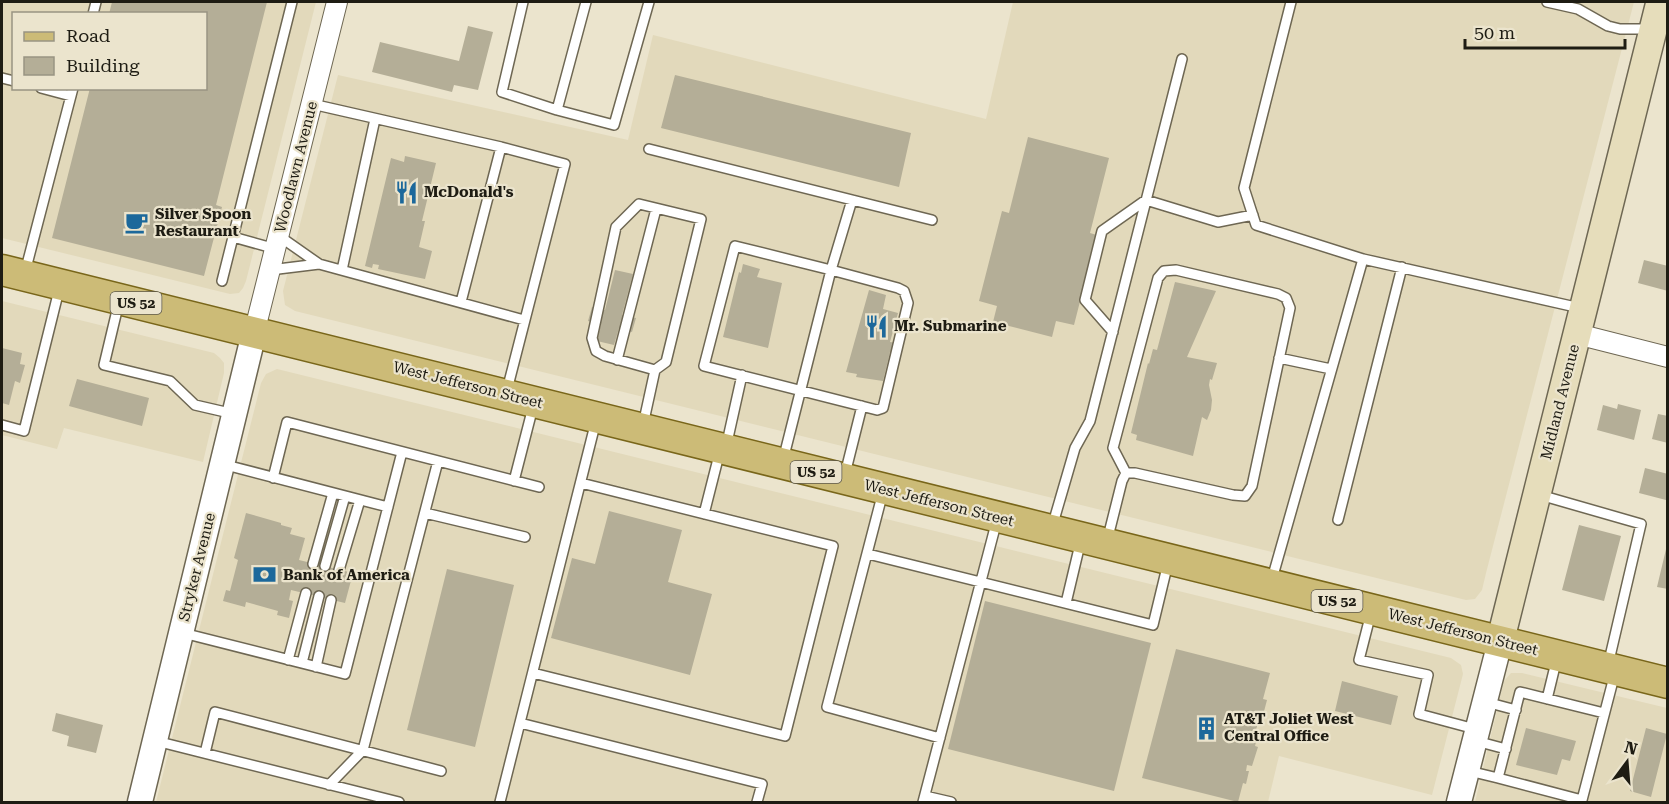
<svg xmlns="http://www.w3.org/2000/svg" width="1669" height="804" font-family="'Roboto Serif',serif">
	<style>
		.built { fill: #e2d9bb; fill-rule: evenodd }
		.building { fill: #b4ae97 }
		.lines { fill: none; stroke-linecap: round; stroke-linejoin: round }
		.service-casing { stroke: #6e6753; stroke-width: 12 }
		.minor-casing { stroke: #6e6753; stroke-width: 22 }
		.tertiary-casing { stroke: #6e6753; stroke-width: 27 }
		.secondary-casing { stroke: #6e6753; stroke-width: 30 }
		.primary-casing { stroke: #79661a; stroke-width: 33 }
		.service { stroke: #fff; stroke-width: 9 }
		.minor { stroke: #fff; stroke-width: 20 }
		.tertiary { stroke: #fff; stroke-width: 24 }
		.secondary { stroke: #e6ddbb; stroke-width: 27 }
		.primary { stroke: #cb7; stroke-width: 30 }
		.labels { text-anchor: middle; stroke-width: 4.5; stroke-linejoin: round; paint-order: stroke }
		.shield { fill: #ebe4cd; stroke: #5c584b; stroke-width: 1.5 }
		.shield-label { font-size: 14px; font-weight: bold; fill: #1e1c13 }
		.street-label { font-size: 15px; fill: #1e1c13; stroke: #ebe4cd }
		.poi-label { font-size: 15px; font-weight: bold; fill: #1e1c13; stroke: #ebe4cd; text-anchor: start }
	</style>
	<rect width="100%" height="100%" fill="#ebe4cd"/>
	<!-- built -->
	<path class="built" d="M2,2H316L246,281L243,288L239,293L230,294L2,238ZM14,14H206V88H14Z
		M1013,2H1634L1486,573L1482,590L1475,599L1466,600L295,311L285,305L283,291L338,75L628,140L653,35L986,119Z
		M2,301L214,353L220,358L224,363V373L203,462L64,428L57,449L2,435Z
		M277,369L1451,658L1461,665L1463,674L1432,795L1279,756L1268,802H156L261,383L266,374Z
		M1511,673H1522L1667,708V802H1475L1504,681Z"/>
	<!-- building -->
	<path class="building" d="M112,2H267L216,205L222,207L204,276L52,238L90,88H206V14H109Z
		M468,26L493,32L478,90L454,85L452,92L372,72L380,42L459,61Z
		M675,75L911,133L899,187L661,128Z
		M1028,137L1109,158L1090,233L1097,235L1074,325L1056,321L1052,337L993,322L997,306L979,301L1002,211L1009,213Z
		M405,156L436,163L422,221H425L419,247L432,251L425,279L378,269L379,265L373,264L372,268L365,266L391,158L404,162Z
		M1644,260L1668,266V291L1638,283Z
		M743,264L760,269L757,277L782,283L768,348L723,337L739,272L741,273Z
		M615,270L633,274L622,315L636,318L632,332L619,328L614,345L597,341L601,324L588,321L592,307L605,310Z
		M1175,282L1216,291L1187,357L1217,363L1212,380L1210,379L1209,385L1212,400L1211,410L1207,420L1202,417L1193,456L1136,440L1137,435L1131,433L1148,363L1149,364L1153,349L1157,350Z
		M869,290L886,295L883,309L898,313L890,342L897,343L895,353L890,352L883,381L856,377L857,374L846,372Z
		M2,348L22,353L20,364L25,365L20,383L15,381L9,405L2,403Z
		M77,379L149,398L142,426L69,406Z
		M1618,404L1641,410L1634,440L1597,430L1603,405L1617,409Z
		M1658,414L1668,416V443L1652,439Z
		M1645,468L1668,474V492L1666,500L1639,493Z
		M609,511L682,530L668,582L712,594L690,675L551,638L572,558L595,564Z
		M246,513L281,523V525L292,528L290,534L305,538L299,560L353,573L345,603L291,590L289,600L293,601L289,618L277,615L278,611L246,602L245,607L223,601L226,590L230,591L238,560L234,558Z
		M1579,525L1621,536L1604,601L1562,590Z
		M1667,545H1668V589L1657,587Z
		M447,569L514,585L475,747L407,730Z
		M985,601L1151,643L1114,791L948,749Z
		M1176,649L1270,673L1263,699L1267,700L1262,719L1259,718L1254,738H1257L1255,746L1258,747L1252,766L1247,765L1246,771H1249L1246,784L1243,783L1238,802L1142,778Z
		M1342,681L1398,696L1391,725L1335,711Z
		M56,713L103,725L96,753L67,746L69,736L52,731Z
		M1526,728L1576,741L1570,761L1562,759L1557,775L1516,765Z
		M1646,728L1667,734L1651,797L1630,791Z"/>
	<g class="lines">
		<defs>
			<path id="service" d="M523,2L502,92L557,110L614,125L649,2
				M1291,2L1244,188L1256,225L1363,259
				M1547,2L1578,9L1608,26L1620,29H1650
				M93,14L96,2
				M2,78L14,81
				M41,88L71,96
				M312,104L501,147L565,164L507,390
				M557,110L586,2
				M649,149L932,220
				M279,236L319,264
				M233,237L276,249
				M270,270L319,264L524,320
				M342,270L375,119
				M25,272L73,88
				M222,281L292,2
				M119,302L104,365L170,381L195,405L234,414
				M461,302L501,147
				M1113,332L1085,300L1102,231L1146,200L1218,222L1253,215
				M1279,358L1331,369
				M617,360L656,209
				M2,425L24,431L59,290
				M643,425L655,370L666,362L701,219L639,204L616,227L592,338L596,351L605,356L655,370
				M726,447L742,375
				M783,460C799,396 815,333 831,270L735,246L704,366L877,410L883,408L908,303L904,291L898,288L831,270L852,200
				M222,464L388,507
				M845,474L862,406
				M273,478L287,422L539,487
				M514,481L533,407
				M883,492L827,707L940,738
				M1540,495L1641,524L1608,665
				M425,513L525,537
				M704,514L720,451
				M1338,520L1402,267
				M1052,527L1075,448L1090,421L1182,59
				M1107,541L1122,481L1126,473H1135L1233,495L1245,496L1252,486L1290,308L1286,298L1278,294L1176,270L1164,271L1158,278L1113,448L1126,473
				M868,554L1153,625L1168,563
				M313,564L333,493
				M325,566L345,496
				M339,570L360,500
				M1272,579L1363,259L1580,308
				M1066,603L1081,540
				M1371,613L1359,660L1428,675L1419,714L1475,729
				M183,633L345,674L402,452
				M288,660L306,593
				M302,663L319,596
				M316,667L331,600
				M533,673L785,736L833,546L581,483
				M1547,699L1557,658
				M1486,702L1516,710
				M1604,713L1520,692L1498,778L1582,800L1615,673
				M520,723L762,784L757,802
				M156,741L399,802
				M1476,741L1506,749
				M205,753L215,712L441,771
				M1469,771L1498,778
				M329,785L363,750L438,461
				M925,796L951,802
				M500,802L596,421
				M923,802L997,520"/>
			<path id="minor" d="M254,333L337,2
				M1577,334L1668,357"/>
			<path id="tertiary" d="M140,802L254,333
				M1459,802L1500,642"/>
			<path id="secondary" d="M1500,642L1660,2"/>
			<path id="primary" d="M2,270L1668,683"/>
		</defs>
		<!-- service casing -->
		<use href="#service" class="service-casing"/>
		<!-- minor casing -->
		<use href="#minor" class="minor-casing"/>
		<!-- tertiary casing -->
		<use href="#tertiary" class="tertiary-casing"/>
		<!-- secondary casing -->
		<use href="#secondary" class="secondary-casing"/>
		<!-- primary casing -->
		<use href="#primary" class="primary-casing"/>
		<!-- service -->
		<use href="#service" class="service"/>
		<!-- minor -->
		<use href="#minor" class="minor"/>
		<!-- tertiary -->
		<use href="#tertiary" class="tertiary"/>
		<!-- secondary -->
		<use href="#secondary" class="secondary"/>
		<!-- primary -->
		<use href="#primary" class="primary"/>
	</g>
	<!-- icons -->
	<defs>
		<symbol id="restaurant-bare" viewBox="-9 -9 18 18"><path d="M-5-6h1v4h1v-4h1v4h1v-4h1v5L-1.5 .5V6h-2V.5L-5-1ZM5-6V6H3V1.5H1.5Q1.5-4 5-6Z" fill="#1c689b" stroke="#ebe4cd" stroke-width="2.5" paint-order="stroke"/></symbol>
		<symbol id="cafe-bare" viewBox="-9 -9 18 18"><path d="M-5.5-4.5H6V0H3Q3 3.5 0 3.5H-2.5Q-5.5 3.5-5.5 0ZM3-3.2v2h1.7v-2ZM-6 4.5H4V6H-6Z" fill="#1c689b" stroke="#ebe4cd" stroke-width="2.5" paint-order="stroke"/></symbol>
		<symbol id="bank-bare" viewBox="-9 -9 18 18"><path d="M-6-4H6V4H-6ZM0-2.3a2.3 2.3 0 1 0 0 4.6a2.3 2.3 0 1 0 0-4.6Z" fill="#1c689b" stroke="#ebe4cd" stroke-width="2.5" paint-order="stroke"/></symbol>
		<symbol id="building-bare" viewBox="-9 -9 18 18"><path d="M-4-6H4V6H1V3H-1V6H-4ZM-2.5-4.3h1.7v1.8h-1.7ZM.8-4.3h1.7v1.8H.8ZM-2.5-1h1.7V.8h-1.7ZM.8-1h1.7V.8H.8Z" fill="#1c689b" stroke="#ebe4cd" stroke-width="2.5" paint-order="stroke"/></symbol>
	</defs>
	<g fill-rule="evenodd">
		<use href="#restaurant-bare" x="390" y="176" width="33" height="33"/>
		<use href="#cafe-bare" x="120" y="206" width="33" height="33"/>
		<use href="#restaurant-bare" x="860" y="310" width="33" height="33"/>
		<use href="#bank-bare" x="248" y="558" width="33" height="33"/>
		<use href="#building-bare" x="1190" y="712" width="33" height="33"/>
	</g>
	<g class="labels">
		<!-- shield labels -->
		<g class="shield">
			<rect x="110.5" y="292" width="51" height="22" rx="4.5"/>
			<rect x="790.5" y="461" width="51" height="22" rx="4.5"/>
			<rect x="1311.5" y="590" width="51" height="22" rx="4.5"/>
		</g>
		<g class="shield-label">
			<text x="136" y="308">US 52</text>
			<text x="816" y="477">US 52</text>
			<text x="1337" y="606">US 52</text>
		</g>
		<!-- street labels -->
		<g class="street-label">
			<text transform="translate(296 167) rotate(-76)" y="5">Woodlawn Avenue</text>
			<text transform="translate(468 385) rotate(14)" y="5">West Jefferson Street</text>
			<text transform="translate(1560 402) rotate(-76)" y="5">Midland Avenue</text>
			<text transform="translate(939 503) rotate(14)" y="5">West Jefferson Street</text>
			<text transform="translate(197 567) rotate(-76)" y="5">Stryker Avenue</text>
			<text transform="translate(1463 632) rotate(14)" y="5">West Jefferson Street</text>
		</g>
		<!-- poi labels -->
		<g class="poi-label">
			<text x="424" y="197">McDonald's</text>
			<text x="155" y="219">Silver Spoon<tspan x="155" dy="17">Restaurant</tspan></text>
			<text x="894" y="331">Mr. Submarine</text>
			<text x="283" y="580">Bank of America</text>
			<text x="1224" y="724">AT&amp;T Joliet West<tspan x="1224" dy="17">Central Office</tspan></text>
		</g>
	</g>
	<!-- border -->
	<rect width="1669" height="804" fill="none" stroke="#1e1c13" stroke-width="6"/>
	<!-- legend -->
	<rect x="12" y="12" width="195" height="78" fill="#ebe4cd" stroke="#999483" stroke-width="1.5"/>
	<rect x="24" y="32" width="30" height="9" fill="#ccbb77" stroke="#999483" stroke-width="1.5"/>
	<text x="66" y="42" font-size="18" fill="#1e1c13">Road</text>
	<rect x="24" y="57" width="30" height="18" fill="#b4ae97" stroke="#999483" stroke-width="1.5"/>
	<text x="66" y="72" font-size="18" fill="#1e1c13">Building</text>
	<!-- north arrow -->
	<g transform="translate(1627 762) rotate(16)" stroke="#ebe4cd" stroke-width="4.5" paint-order="stroke">
	<path d="M0-4.5L10 22L0 15L-10 22Z" fill="#1e1c13"/>
	<text y="-9" font-size="16" font-weight="bold" text-anchor="middle" fill="#1e1c13">N</text>
	</g>
	<!-- scale -->
	<path d="M1465 39v9h160v-9" fill="none" stroke="#1e1c13" stroke-width="3"/>
	<text x="1474" y="39" font-size="18" fill="#1e1c13" stroke="#ebe4cd" stroke-width="4.5" paint-order="stroke">50 m</text>
</svg>
